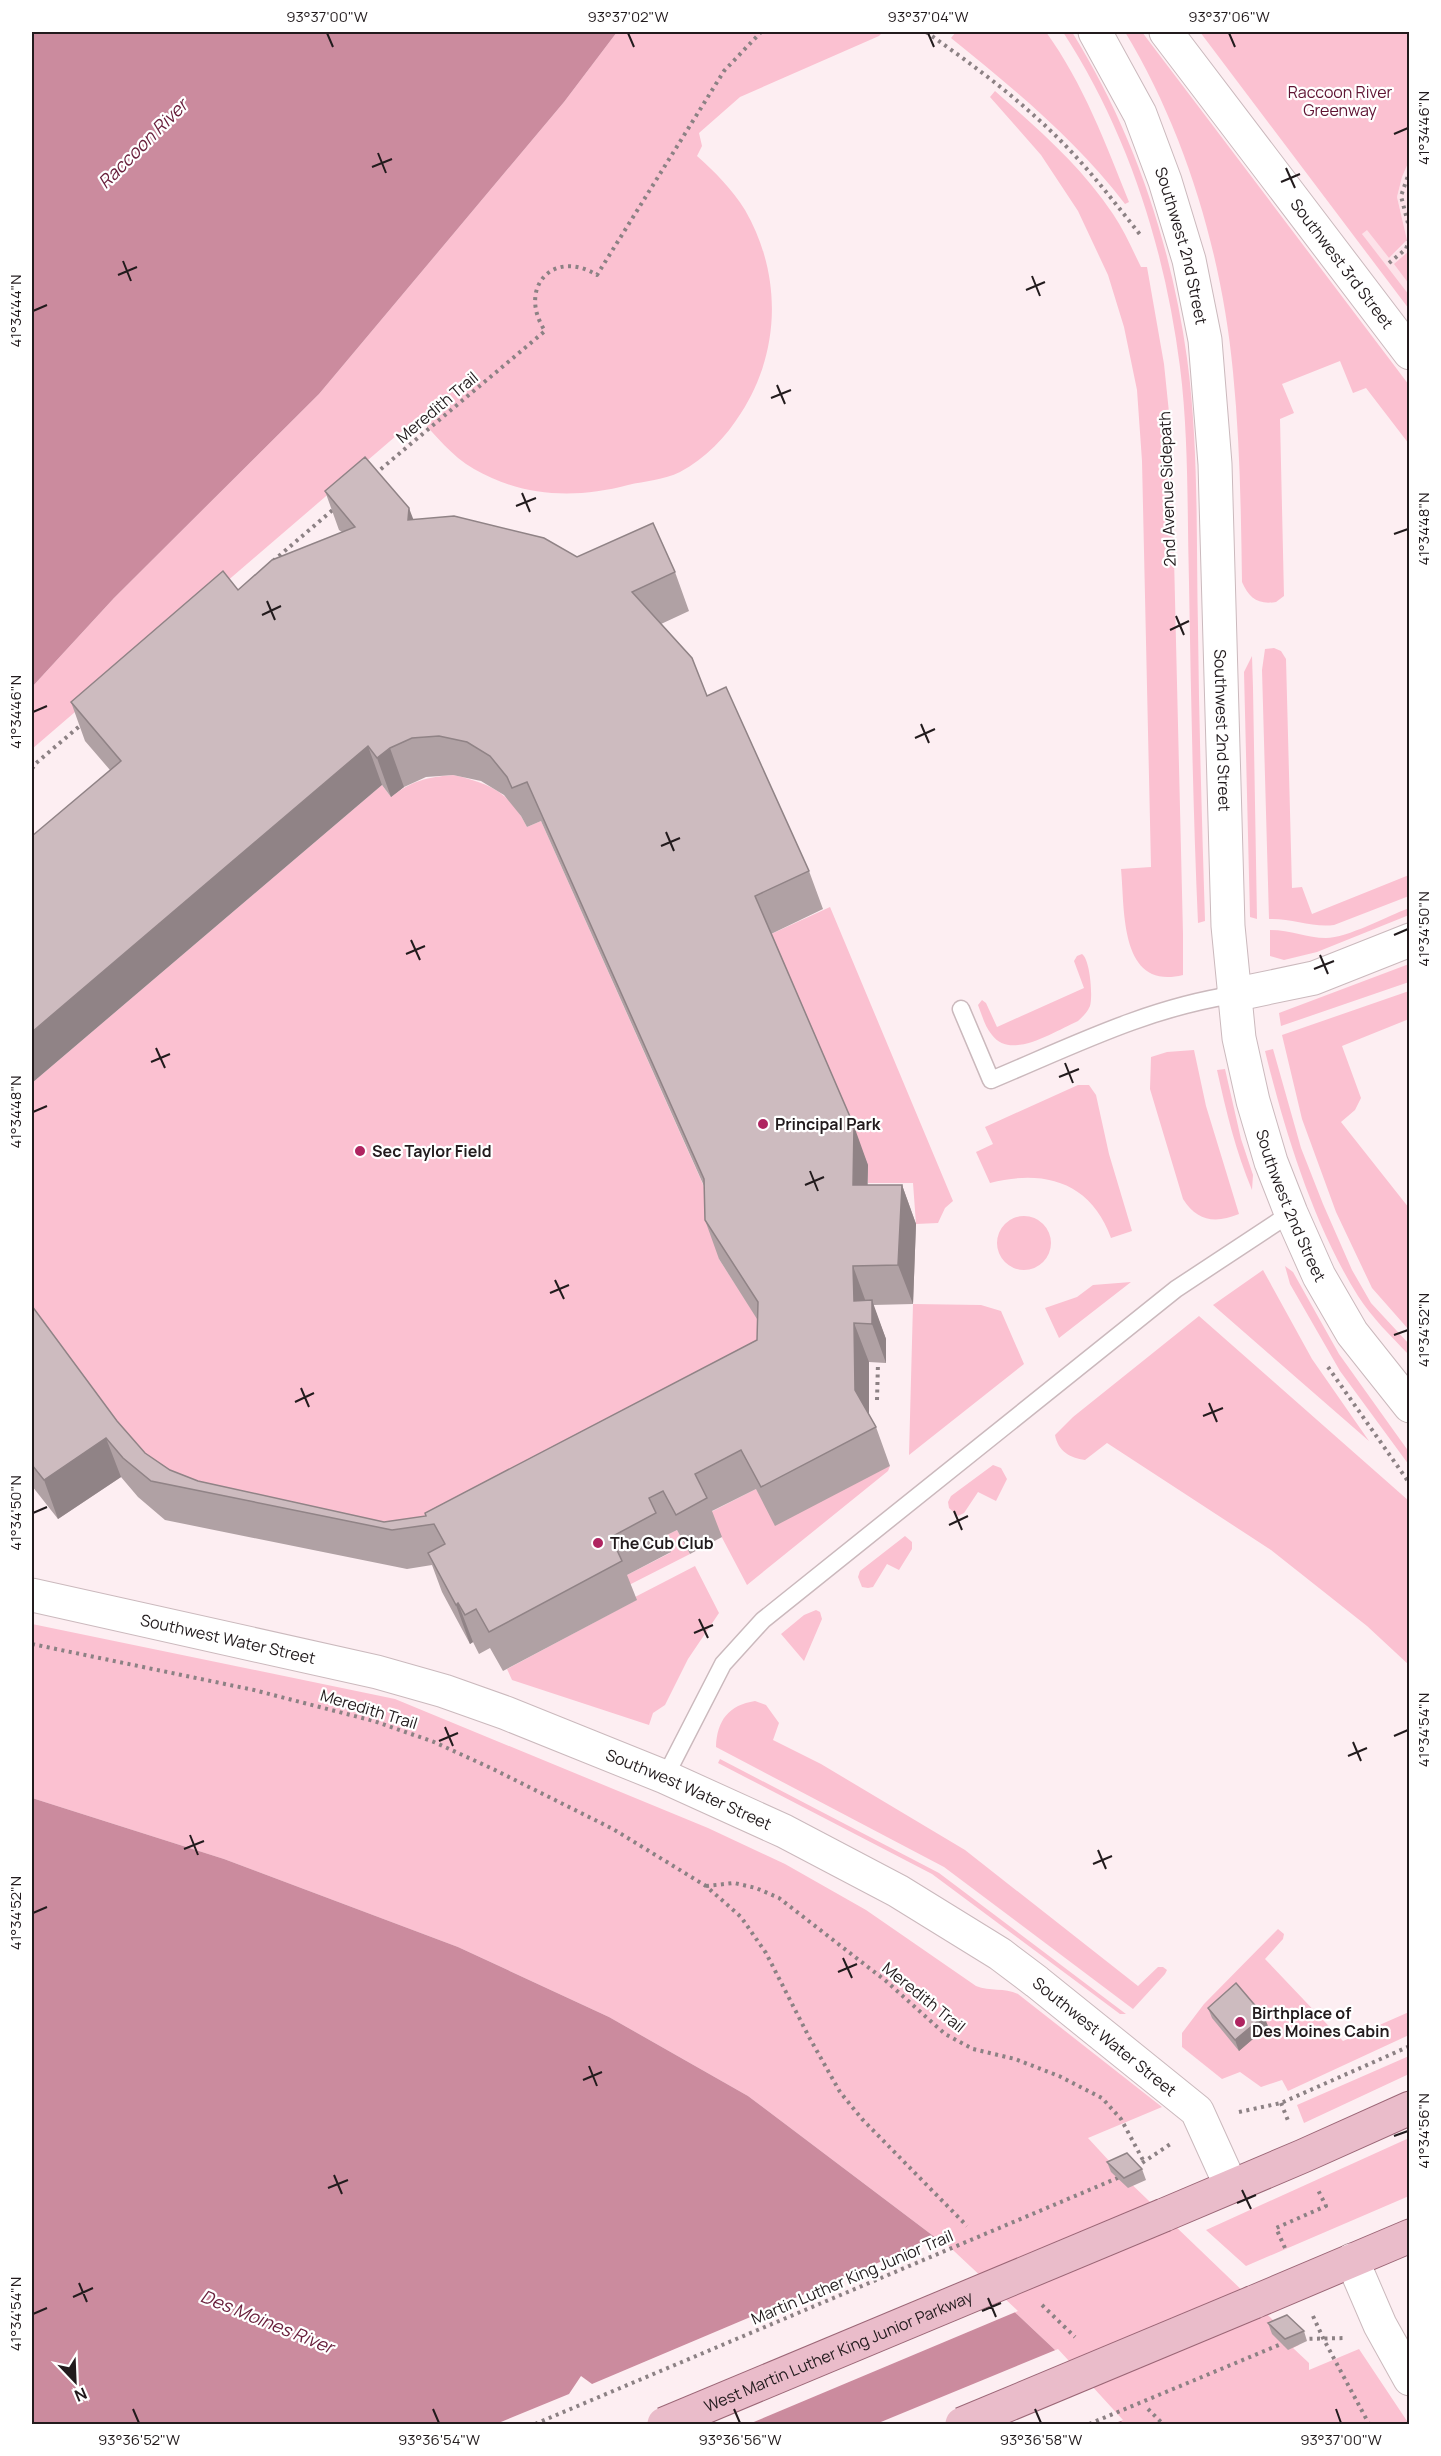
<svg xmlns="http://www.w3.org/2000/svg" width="1441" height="2456" font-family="Manrope,sans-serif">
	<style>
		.built { fill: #fde2e9 }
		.green { fill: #fbc1d1 }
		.water { fill: #cb8b9e }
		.pier { fill: #fdeef2 }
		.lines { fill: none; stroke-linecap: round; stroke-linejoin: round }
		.service-casing { stroke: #cbb9bd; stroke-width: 19 }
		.minor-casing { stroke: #cbb9bd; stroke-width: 35 }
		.secondary-casing { stroke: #cbb9bd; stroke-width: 35 }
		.primary-casing { stroke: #9b6676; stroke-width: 35 }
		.path { stroke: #8c8184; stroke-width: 4; stroke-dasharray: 3 4.5; stroke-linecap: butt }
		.service { stroke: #fff; stroke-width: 16 }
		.minor { stroke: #fff; stroke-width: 33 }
		.secondary { stroke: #fff; stroke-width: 33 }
		.primary { stroke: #eabcca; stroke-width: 33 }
		.primary-bridge-casing { stroke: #9b6676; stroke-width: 35; stroke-linecap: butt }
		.path-bridge { stroke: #8c8184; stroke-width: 4; stroke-dasharray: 3 4.5; stroke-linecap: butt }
		.primary-bridge { stroke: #eabcca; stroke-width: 33 }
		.wall { fill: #b0a1a4 }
		.shaded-wall { fill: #908386 }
		.building { fill: #cdbbbf; stroke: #908386; stroke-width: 1.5 }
		.ticks { fill: none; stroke: #221b1d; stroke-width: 2 }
		.poi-dot { fill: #af2460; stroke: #fff; stroke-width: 2 }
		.labels { text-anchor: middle; stroke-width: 4.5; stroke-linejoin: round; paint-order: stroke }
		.park-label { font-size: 16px; fill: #5f1433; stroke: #fff }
		.street-label { font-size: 16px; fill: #221b1d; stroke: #fff }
		.poi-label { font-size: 16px; font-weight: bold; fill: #221b1d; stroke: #fff; text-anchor: start }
		.water-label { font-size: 18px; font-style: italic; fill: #681d3a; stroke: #fff }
		.neatline { fill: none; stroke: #221b1d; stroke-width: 2 }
		.ticks-label { font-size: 15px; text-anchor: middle; fill: #221b1d }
	</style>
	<rect width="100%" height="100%" fill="#fdeef2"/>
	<!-- built -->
	<path class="built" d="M1409,161V309L1362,234L1367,229L1389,258L1403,246L1407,240L1397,197L1402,177Z"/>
	<!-- green -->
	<path class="green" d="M617,32H883L879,36L740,97L699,133L702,146L697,156C715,172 732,189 745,210C782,274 781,351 741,413C726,437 706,458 680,472C664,480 645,481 628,485C575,499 523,497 474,469C451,456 436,435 418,417L32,749V687L114,598L319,394L564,102Z
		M956,32H1046C1083,83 1106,144 1129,202L1125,204C1075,139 1014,89 951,38Z
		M1063,32H1072C1133,130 1171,243 1187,358C1199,447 1196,538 1198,628C1199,726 1202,823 1205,921L1198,923C1193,810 1191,697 1189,583C1187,511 1189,439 1180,367C1165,249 1128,132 1063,32Z
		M1125,32H1142L1409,385V444L1366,388L1353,393L1340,361L1282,384L1294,413L1280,419L1284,596L1276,602C1258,605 1249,598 1242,582C1241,512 1240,442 1233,372C1222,255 1186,133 1125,32Z
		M1200,32H1409V161L1402,177L1397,197L1407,240L1389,258L1367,230L1362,234L1409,295V309Z
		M995,91C1038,129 1081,166 1113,214C1124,230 1132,249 1141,267H1147L1164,364L1171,432L1183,934V975C1119,991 1125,910 1121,869L1151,867L1142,461L1137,390L1124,327L1108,275L1078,211L1041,155L990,97Z
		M1409,251V284L1394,264Z
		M1274,648L1281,651L1286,659L1292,888L1302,887L1312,914L1409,875V896L1334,925C1313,928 1291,918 1269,919L1262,670L1265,649Z
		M1252,656L1253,688L1257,919L1250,917L1244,672Z
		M453,775C489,783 510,792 527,827L541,821L718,1218L719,1259L772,1341L439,1552L185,1509L32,1326V1083L382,785L391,797C411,781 428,777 453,775Z
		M830,907L953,1201L945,1208L938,1223L916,1224L913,1183H868V1165L769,935Z
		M1409,908V915L1317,952L1284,960L1270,956V930C1291,930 1307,938 1326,938C1347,938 1388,916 1409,908Z
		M1082,954C1090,959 1093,996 1090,1006C1087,1013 1083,1016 1078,1021C1055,1031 1011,1061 992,1035C985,1027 982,1015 978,1005L982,1000L986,1003L997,1027L1084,988L1074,961L1077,956Z
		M1409,964V982L1281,1026L1279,1013Z
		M1409,991V1019L1342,1046L1361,1098L1355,1110L1341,1122L1409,1208V1330L1372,1288L1336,1212L1302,1119L1282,1035Z
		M1273,1049L1301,1148L1323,1204L1352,1270L1371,1303L1409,1344V1355C1391,1336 1372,1318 1358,1296C1313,1224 1285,1132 1265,1051Z
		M1194,1050L1206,1106L1239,1214C1215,1224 1197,1221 1183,1199L1150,1089L1151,1057L1167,1052Z
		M1225,1069L1241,1139L1253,1175L1252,1190C1236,1152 1226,1111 1217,1070Z
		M1078,1085H1089L1096,1095L1109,1154L1132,1231L1111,1238C1091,1182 1044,1169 990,1183L976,1152L993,1144L985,1127Z
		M997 1243a27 27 0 1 1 54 0a27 27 0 1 1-54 0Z
		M1285,1266L1293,1272L1339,1354L1409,1452V1465L1340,1371L1290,1284Z
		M1263,1270L1312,1359L1369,1441L1213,1305Z
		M1131,1282L1059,1338L1045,1308L1077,1297L1093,1285Z
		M913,1304L981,1305L1001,1311L1024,1364L909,1455Z
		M1199,1316L1409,1501V1665L1367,1626L1271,1550L1107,1443L1085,1460C1070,1458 1058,1451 1055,1435L1073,1417Z
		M993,1465L1001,1468L1007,1479L996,1501L978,1492L964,1513L958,1516L949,1508L948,1502L951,1496Z
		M890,1466L888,1471L747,1585L709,1513L756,1489Z
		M677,1530L690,1554L629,1585L625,1576L670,1553L663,1537Z
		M905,1536L912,1542V1549L899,1570L887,1564L873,1587L868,1588L862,1587L858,1577L860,1571Z
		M695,1566L719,1613L688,1659L665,1705L653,1713L649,1725L512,1680L507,1669L636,1600L635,1597Z
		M816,1610L820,1612L822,1619L804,1661L781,1634L804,1615Z
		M32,1624L395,1699L708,1828L785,1864L866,1910L976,1986C990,1992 1004,1987 1018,1994L1162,2107L1088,2138L1123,2176L1299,2345L1293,2348L1309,2363V2370L1359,2349L1409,2424H1124L1055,2350L936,2238L748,2096L609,2017L458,1947L224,1859L32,1798Z
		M755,1701L766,1705L779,1723L773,1740L821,1764L965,1850L1138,1986L1158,1967H1163L1167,1970L1165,1974L1133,2009L944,1867L716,1747C717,1720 729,1705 755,1701Z
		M720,1759L939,1873L1126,2014H1120L932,1874L718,1763Z
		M1278,1929L1284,1934L1283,1939L1265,1959L1343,2041L1409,2012V2035L1288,2091L1282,2080L1261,2087L1240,2072L1222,2079L1182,2047V2033L1204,2004Z
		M1409,2056V2074L1304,2123L1297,2105Z
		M1409,2138V2196L1246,2266L1206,2230Z"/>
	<!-- water -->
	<path class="water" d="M32,32H617L564,102L319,394L114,598L32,687Z
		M32,1798L224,1859L458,1947L609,2017L748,2096L936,2238L1055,2350L1124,2424H32Z"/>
	<!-- pier -->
	<path class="pier" d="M939,2237L1018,2311L749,2424H496L569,2394L581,2376L592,2384Z
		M1058,2349L1123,2420L1113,2424H876Z"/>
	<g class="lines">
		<defs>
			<path id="service" d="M961,1009L991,1080C1070,1047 1147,1008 1233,995
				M665,1777L723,1664L763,1620L1176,1289L1291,1213"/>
			<g id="minor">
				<path d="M1233,995L1314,978L1410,940"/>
				<path id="s1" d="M32,1595L377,1672L444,1691L506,1713L665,1777L784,1831L898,1891L1000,1954L1037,1982L1197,2111L1231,2186"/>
				<path d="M1352,2260L1380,2325L1410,2379"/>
			</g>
			<g id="secondary">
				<path id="s2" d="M1095,32L1140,114L1165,181L1189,260L1205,340L1215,464L1228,926L1239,1038L1253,1101L1271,1162L1291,1213L1319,1276L1352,1333L1410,1406"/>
				<path id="s3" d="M1166,32L1410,353"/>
			</g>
			<path id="primary" d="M1164,2215L1303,2156L1410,2108
				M1254,2302L1410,2236"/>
		</defs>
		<!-- service casing -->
		<use href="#service" class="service-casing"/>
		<!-- minor casing -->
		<use href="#minor" class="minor-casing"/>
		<!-- secondary casing -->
		<use href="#secondary" class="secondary-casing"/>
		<!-- primary casing -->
		<use href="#primary" class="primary-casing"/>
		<!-- path -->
		<path class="path" d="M926,32C972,64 1019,99 1059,139C1089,169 1115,203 1142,237
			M1410,170L1401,196L1410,231
			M1389,263L1406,249L1410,237
			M375,474L545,331C517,288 553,248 597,275L724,71L761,32
			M273,561L335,508
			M32,769L35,764L82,724
			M1328,1367L1410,1484
			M877,1400L878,1363
			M32,1644L254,1690L374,1721L434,1742L493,1769L613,1829L706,1886L741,1917L766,1953L809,2037L840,2092L862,2119L967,2226
			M706,1886L734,1883L756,1888L779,1898L886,1981L945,2034L973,2049L1015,2059L1059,2076L1102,2098L1121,2119L1144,2162
			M1281,2103L1289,2123
			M1239,2112L1281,2103L1410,2046
			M1136,2167L1172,2143
			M1285,2248L1276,2228L1326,2206L1318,2190
			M1042,2305L1075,2337
			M1313,2316L1323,2338L1369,2424
			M1302,2339L1346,2338
			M1148,2409L1163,2424"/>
		<!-- service -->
		<use href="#service" class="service"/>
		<!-- minor -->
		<use href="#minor" class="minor"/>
		<!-- secondary -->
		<use href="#secondary" class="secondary"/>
		<!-- primary -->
		<use href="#primary" class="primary"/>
		<defs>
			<g id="primary-bridge">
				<path id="s4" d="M664,2424L1164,2215"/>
				<path d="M962,2424L1254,2302"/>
			</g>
		</defs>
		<!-- primary-bridge casing -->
		<use href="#primary-bridge" class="primary-bridge-casing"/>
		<!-- path-bridge -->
		<path class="path-bridge" d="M535,2424L1120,2177
			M1089,2424L1286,2342"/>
		<!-- primary-bridge -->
		<use href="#primary-bridge" class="primary-bridge"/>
	</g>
	<!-- wall -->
	<path class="wall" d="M325,491L414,520L577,557L675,572L689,611L661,624L707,696L809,871L823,909L771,934L868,1165L867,1185H902L916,1224L913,1304L873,1305L886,1339V1363L869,1362V1415L876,1427L890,1466L775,1526L756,1489L712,1511L722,1537L690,1554L677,1530L665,1536L671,1552L627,1575L637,1600L503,1671L490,1648L479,1654L473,1642L470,1644L442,1592L432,1565L407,1569L165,1520L138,1497L121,1477L58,1519L32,1486V1306L117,1421L145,1453L170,1470L198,1481L384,1522L426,1516L425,1513L757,1340V1319L719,1259L705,1220L704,1186L541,821L527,827L521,816L504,795L481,781L453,775L426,777L404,787L391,797L382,785L110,770L85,741L71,702L342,532L339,530Z
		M1208,2008L1268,2026L1239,2051L1212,2018Z
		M1107,2162L1142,2169L1146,2180L1128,2188L1111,2172Z
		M1268,2323L1304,2331L1307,2341L1288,2350L1272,2334Z"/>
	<!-- shaded-wall -->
	<path class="shaded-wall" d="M409,508L424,547L408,520Z
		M368,746L382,785L32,1083V1032Z
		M390,748L404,787L391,797L377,758Z
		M854,1126L868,1165L867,1224L853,1185Z
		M902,1185L916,1224L913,1304L898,1265Z
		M853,1266L867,1305L854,1301Z
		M872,1300L886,1339V1363L872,1324Z
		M854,1323L869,1362V1429L855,1390Z
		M106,1438L121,1477L58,1519L44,1480Z
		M458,1603L473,1642L470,1644L456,1605Z
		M1264,2016L1268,2026L1239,2051L1235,2040Z"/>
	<!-- building -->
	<path class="building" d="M365,457L409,508L408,520L454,516L544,538L577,557L653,523L675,572L632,592L692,658L707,696L726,687L809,871L755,896L854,1126L853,1185H902L898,1265L853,1266L854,1301L872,1300V1324L854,1323L855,1390L876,1427L761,1487L741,1450L695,1474L707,1498L676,1515L663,1491L649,1498L656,1513L611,1537L622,1561L489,1632L476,1609L465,1615L458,1603L456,1605L428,1553L445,1544L434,1524L392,1530L151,1481L123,1458L106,1438L44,1480L32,1465V1306L117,1421L145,1453L170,1470L198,1481L384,1522L426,1516L425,1513L757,1340L758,1302L705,1220L704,1179L527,782L512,788L507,777L490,756L467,742L439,736L412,738L390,748L377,758L368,746L32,1032V836L121,761L71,702L223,571L238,590L272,560L355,527L325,491Z
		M1236,1983L1264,2016L1235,2040L1208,2008Z
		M1127,2153L1142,2169L1124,2178L1107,2162Z
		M1287,2315L1304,2331L1285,2339L1268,2323Z"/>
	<!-- ticks -->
	<path class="ticks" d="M327,33L333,47M628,33L634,47M928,33L934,47M1229,33L1235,47M1394,134L1408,128M378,153L386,173M372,167L392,159M1286,168L1295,188M1281,182L1300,174M123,261L131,281M118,275L137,267M1032,276L1040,296M1026,290L1045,282M33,311L47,305M777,385L785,404M771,398L791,390M522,493L530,512M516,506L536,498M1394,534L1408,529M267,601L275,620M262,615L281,606M1176,616L1184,635M1170,630L1189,621M33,712L47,706M921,724L929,743M915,738L935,729M666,832L674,851M661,846L680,838M1394,935L1408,929M411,940L420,960M406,954L425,946M1320,955L1328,974M1314,969L1334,961M156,1048L165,1068M151,1062L170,1054M1065,1063L1073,1083M1059,1077L1079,1069M33,1112L47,1106M810,1171L818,1191M805,1185L824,1177M555,1280L564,1299M550,1293L569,1285M1394,1335L1408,1330M301,1388L309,1407M295,1402L314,1393M1209,1403L1217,1422M1203,1416L1223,1408M954,1511L962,1530M33,1513L47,1507M949,1525L968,1516M699,1619L708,1638M694,1633L713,1625M445,1727L453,1746M1394,1736L1408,1730M439,1741L458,1733M1353,1742L1361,1761M1348,1756L1367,1748M190,1835L198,1855M184,1849L204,1841M1098,1850L1106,1869M1093,1864L1112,1856M33,1913L47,1907M843,1958L852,1978M838,1972L857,1964M589,2066L597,2086M583,2080L602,2072M1394,2136L1408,2131M334,2175L342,2194M328,2188L348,2180M1242,2190L1251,2209M1237,2203L1256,2195M79,2283L87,2302M73,2297L93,2288M988,2298L996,2317M982,2311L1001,2303M33,2314L47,2308M133,2409L139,2423M433,2409L439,2423M734,2409L740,2423M1035,2409L1041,2423M1336,2409L1341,2423"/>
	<!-- markers -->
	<g class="poi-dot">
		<circle cx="763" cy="1124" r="6"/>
		<circle cx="360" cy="1151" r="6"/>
		<circle cx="598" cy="1543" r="6"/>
		<circle cx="1240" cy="2022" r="6"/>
	</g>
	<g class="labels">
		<!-- park labels -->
		<g class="park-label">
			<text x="1340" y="98">Raccoon River<tspan x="1340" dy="18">Greenway</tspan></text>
		</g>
		<!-- street labels -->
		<g class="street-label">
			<text dy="6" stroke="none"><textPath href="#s2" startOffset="232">Southwest 2nd Street</textPath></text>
			<text dy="6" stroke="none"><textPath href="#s3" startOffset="291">Southwest 3rd Street</textPath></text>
			<text transform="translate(437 407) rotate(-40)" y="6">Meredith Trail</text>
			<text transform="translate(1167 489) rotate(-92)" y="6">2nd Avenue Sidepath</text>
			<text dy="6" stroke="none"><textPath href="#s2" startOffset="720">Southwest 2nd Street</textPath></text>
			<text dy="6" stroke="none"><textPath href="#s2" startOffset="1204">Southwest 2nd Street</textPath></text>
			<text dy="6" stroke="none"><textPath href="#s1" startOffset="201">Southwest Water Street</textPath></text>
			<text transform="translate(369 1709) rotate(17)" y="6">Meredith Trail</text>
			<text dy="6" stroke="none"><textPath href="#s1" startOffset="687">Southwest Water Street</textPath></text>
			<text transform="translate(924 1997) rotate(39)" y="6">Meredith Trail</text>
			<text dy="6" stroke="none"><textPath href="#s1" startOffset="1173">Southwest Water Street</textPath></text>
			<text transform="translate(852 2277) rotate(-23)" y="6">Martin Luther King Junior Trail</text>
			<text dy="6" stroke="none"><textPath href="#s4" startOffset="189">West Martin Luther King Junior Parkway</textPath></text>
		</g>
		<!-- poi labels -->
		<g class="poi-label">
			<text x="775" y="1130">Principal Park</text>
			<text x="372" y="1157">Sec Taylor Field</text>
			<text x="610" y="1549">The Cub Club</text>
			<text x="1252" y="2019">Birthplace of<tspan x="1252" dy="18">Des Moines Cabin</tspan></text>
		</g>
		<!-- water labels -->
		<g class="water-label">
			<text transform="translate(143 144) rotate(-45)" y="6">Raccoon River</text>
			<text transform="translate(267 2322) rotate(22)" y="6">Des Moines River</text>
		</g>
	</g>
	<!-- border -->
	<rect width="1441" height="2456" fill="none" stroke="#ffffff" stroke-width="66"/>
	<!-- north arrow -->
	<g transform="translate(75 2381) rotate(157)" stroke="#ffffff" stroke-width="4.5" paint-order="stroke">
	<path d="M0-4.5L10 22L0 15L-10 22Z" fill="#221b1d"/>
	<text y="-9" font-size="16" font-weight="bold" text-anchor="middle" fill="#221b1d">N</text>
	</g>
	<rect x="33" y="33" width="1375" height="2390" class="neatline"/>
	<g class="ticks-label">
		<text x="327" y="22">93°37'00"W</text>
		<text x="628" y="22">93°37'02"W</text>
		<text x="928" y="22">93°37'04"W</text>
		<text x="1229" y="22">93°37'06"W</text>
		<text transform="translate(1424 128) rotate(-90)" y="5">41°34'46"N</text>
		<text transform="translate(16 311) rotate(-90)" y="5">41°34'44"N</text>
		<text transform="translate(1424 529) rotate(-90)" y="5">41°34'48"N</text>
		<text transform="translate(16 712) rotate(-90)" y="5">41°34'46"N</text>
		<text transform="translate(1424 929) rotate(-90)" y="5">41°34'50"N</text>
		<text transform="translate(16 1112) rotate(-90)" y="5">41°34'48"N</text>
		<text transform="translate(1424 1330) rotate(-90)" y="5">41°34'52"N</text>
		<text transform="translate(16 1513) rotate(-90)" y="5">41°34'50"N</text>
		<text transform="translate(1424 1730) rotate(-90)" y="5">41°34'54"N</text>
		<text transform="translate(16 1913) rotate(-90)" y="5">41°34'52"N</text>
		<text transform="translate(1424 2131) rotate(-90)" y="5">41°34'56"N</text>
		<text transform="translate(16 2314) rotate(-90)" y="5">41°34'54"N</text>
		<text x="139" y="2445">93°36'52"W</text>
		<text x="439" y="2445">93°36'54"W</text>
		<text x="740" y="2445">93°36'56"W</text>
		<text x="1041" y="2445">93°36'58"W</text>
		<text x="1341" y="2445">93°37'00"W</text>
	</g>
</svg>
